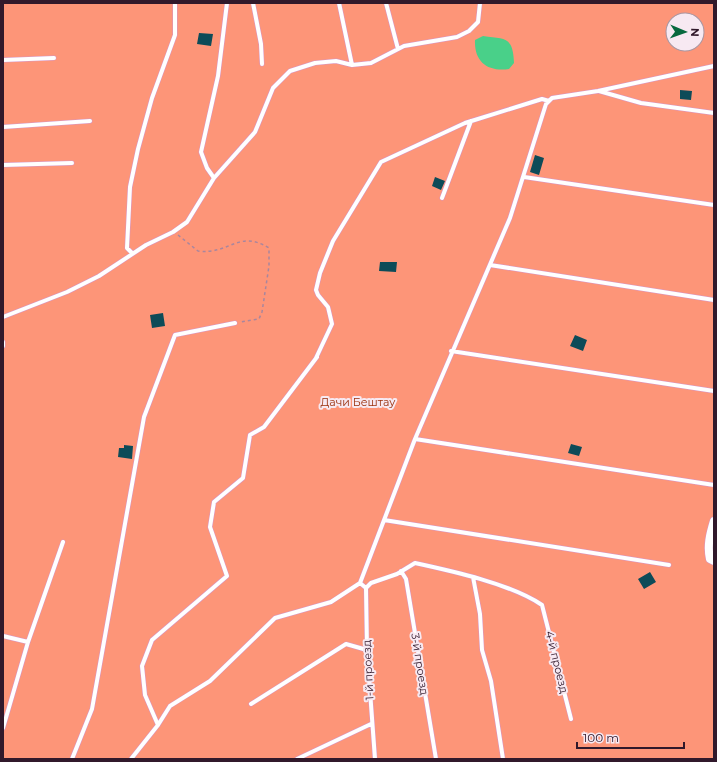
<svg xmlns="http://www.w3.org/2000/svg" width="717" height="762" font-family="Montserrat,sans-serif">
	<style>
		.green { fill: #fd9578; fill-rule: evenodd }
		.water { fill: #49d089 }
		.building { fill: #0d4b58 }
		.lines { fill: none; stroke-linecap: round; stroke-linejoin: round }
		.lane-casing { stroke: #d695c5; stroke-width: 5 }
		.street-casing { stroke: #d695c5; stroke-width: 9 }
		.path { stroke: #a8869e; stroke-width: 1.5; stroke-dasharray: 3 3; stroke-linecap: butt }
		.lane { stroke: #fff; stroke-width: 4 }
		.street { stroke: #fff; stroke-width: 8 }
		.labels { text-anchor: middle; stroke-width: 4; stroke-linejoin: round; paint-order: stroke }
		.park-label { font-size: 11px; fill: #992e0a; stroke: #f7e9f2 }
		.street-label { font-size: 11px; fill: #31192b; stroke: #f7e9f2 }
	</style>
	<rect width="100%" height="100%" fill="#fbd2ef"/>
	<!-- green -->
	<path class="green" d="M3,3H714V759H3ZM673,20H697V44H673Z"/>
	<!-- water -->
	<path class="water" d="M483,36C505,39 513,36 514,63L509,69C488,72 474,62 475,40Z"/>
	<!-- building -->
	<path class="building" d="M199,33L213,34L211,46L197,44Z
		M680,90L692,91L691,100L680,99Z
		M535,155L544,158L539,175L530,172Z
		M435,177L445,181L441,190L432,186Z
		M380,262H397L396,272L379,271Z
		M163,313L165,326L152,328L150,315Z
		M575,335L587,340L583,351L570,346Z
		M571,444L582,447L579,456L568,453Z
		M124,445L133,446L132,459L118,457L119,448H124Z
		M650,572L656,582L644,589L638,579Z"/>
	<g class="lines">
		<defs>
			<path id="lane" d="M253,3L261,44L262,64
				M339,3L352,65
				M386,3L398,49
				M3,60L54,58
				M599,91L641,103L714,113
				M3,127L90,121
				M3,165L72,163
				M524,177L714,205
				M214,178L207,168L201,152L218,76L227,3
				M442,198L471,121
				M132,253L127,248L130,187L138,149L152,98L175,35V3
				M490,265L714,300
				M3,317L67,292L99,276L146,245L173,232L187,222L214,178L255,132L273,88L290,71L315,63L336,61L352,65L371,63L404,46L457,37L469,31L478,22L480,3
				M3,342V346
				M451,351L714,391
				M316,358L332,324L328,307L318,295L316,290L320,273L333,241L381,162L465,123L542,99L549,101
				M415,439L714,485
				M384,520L669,565
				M401,571L406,579L436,759
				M473,577L480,614L482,650L491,681L503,759
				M360,583L366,588L367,650L375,759
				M366,588L371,583L397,574L415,563C452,571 511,584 542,605L571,719
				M3,636L28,642
				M251,704L346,644L367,650
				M158,725L145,695L142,666L152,640L227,576L210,527L214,502L243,478L250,435L264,427L317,357
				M3,728L28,642L63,542
				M72,759L92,709L144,417L175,335L235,323
				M131,759L158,725L170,706L210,681L275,618L331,602L360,583L415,439L510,218L546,104L552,98L598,91L714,66
				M297,759L371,724"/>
			<path id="street" d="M714,521C710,534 707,546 710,559L714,561"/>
		</defs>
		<!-- lane casing -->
		<use href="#lane" class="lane-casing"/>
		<!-- street casing -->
		<use href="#street" class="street-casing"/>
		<!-- path -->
		<path class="path" d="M178,235L198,251C230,255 238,229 269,248V266L262,312L259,319L240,322"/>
		<!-- lane -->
		<use href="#lane" class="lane"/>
		<!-- street -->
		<use href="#street" class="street"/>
	</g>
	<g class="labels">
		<!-- park labels -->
		<g class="park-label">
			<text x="358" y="406">Дачи Бештау</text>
		</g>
		<!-- street labels -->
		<g class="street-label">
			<text transform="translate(557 662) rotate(76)" y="4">4-й проезд</text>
			<text transform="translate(420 664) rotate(81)" y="4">3-й проезд</text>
			<text transform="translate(368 670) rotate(-93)" y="4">1-й проезд</text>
		</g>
	</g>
	<!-- border -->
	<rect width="717" height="762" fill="none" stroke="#31192b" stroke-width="8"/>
	<!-- north arrow -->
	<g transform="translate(685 32) rotate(92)"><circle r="19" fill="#f7e9f2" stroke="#a896a2"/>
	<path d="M0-3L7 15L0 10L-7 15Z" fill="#07693e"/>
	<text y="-6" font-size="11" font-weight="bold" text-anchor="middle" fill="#31192b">N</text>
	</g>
	<!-- scale -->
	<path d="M577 742v6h107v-6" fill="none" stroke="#31192b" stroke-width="2"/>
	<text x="583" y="742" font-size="12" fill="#31192b" stroke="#f7e9f2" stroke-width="3" paint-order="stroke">100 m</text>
</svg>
